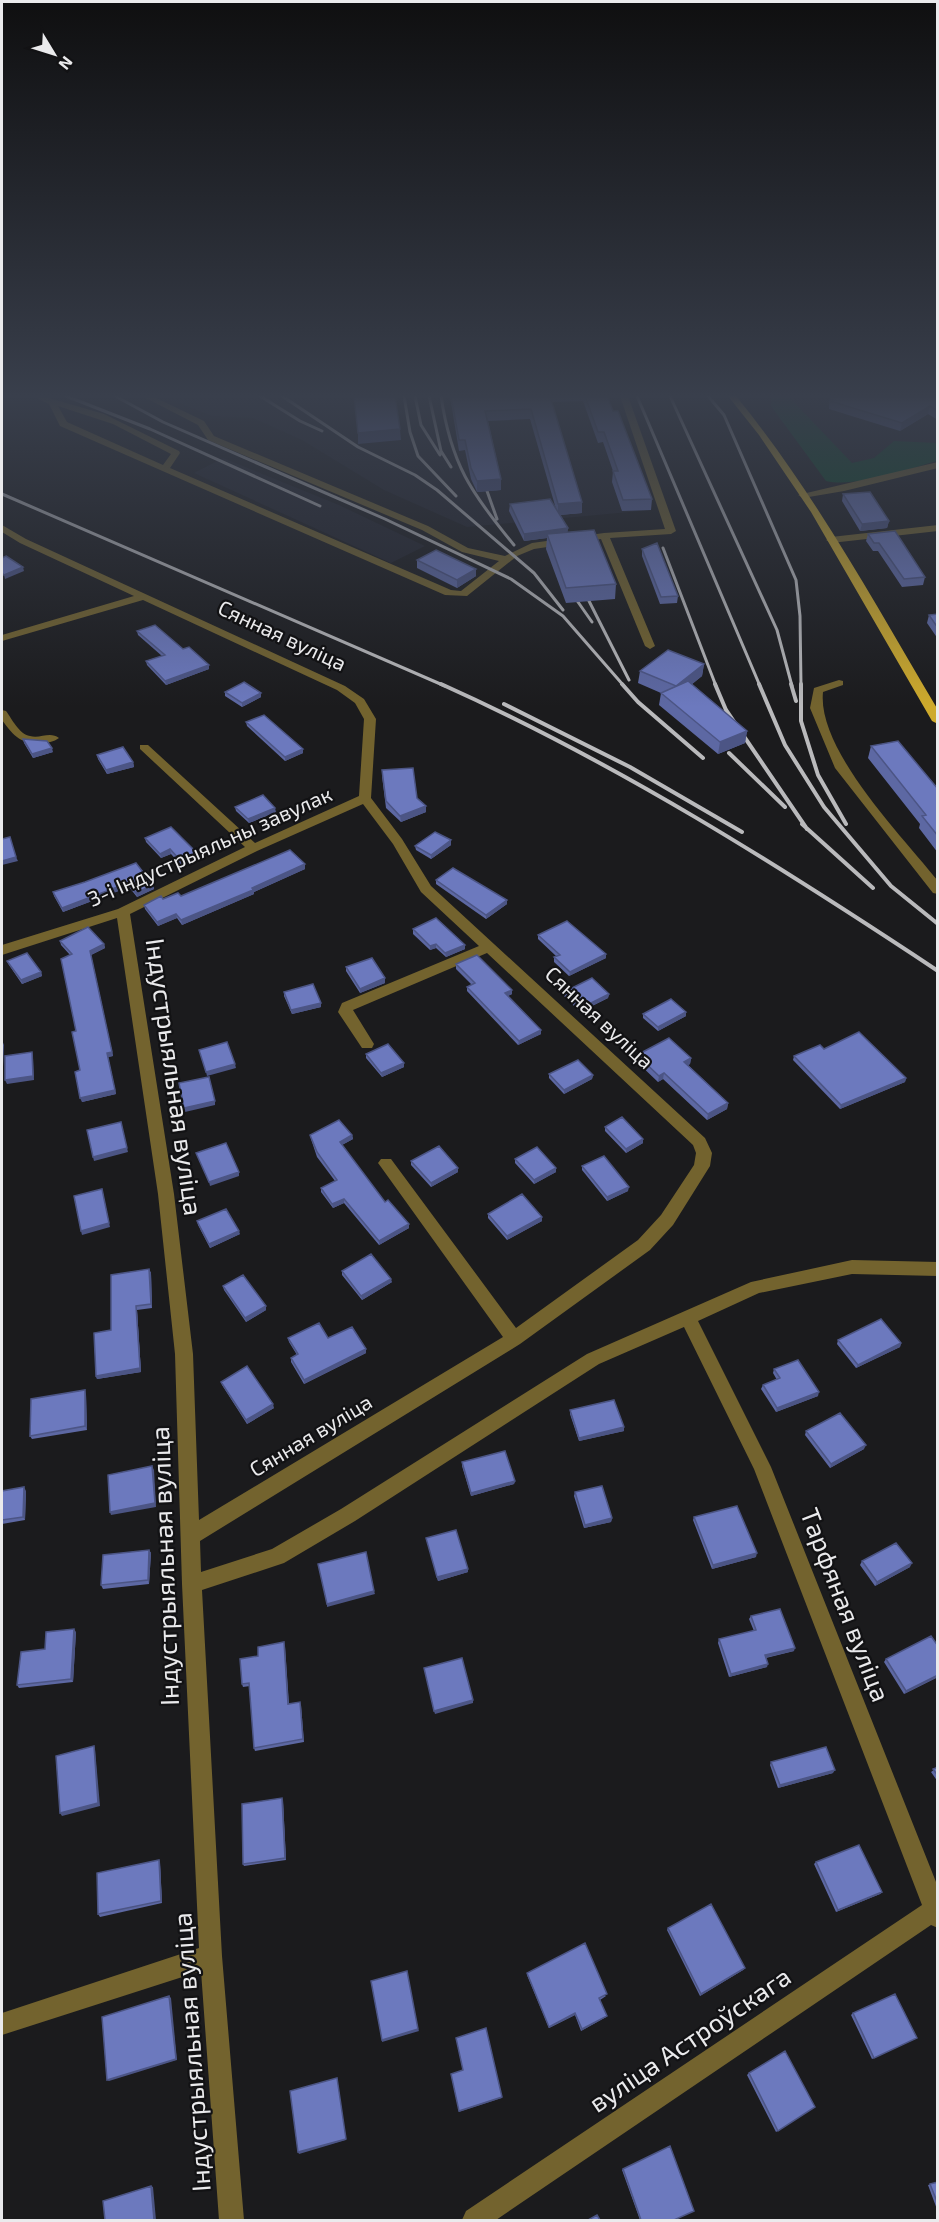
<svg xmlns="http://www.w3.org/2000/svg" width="939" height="2222" font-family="'Exo 2',sans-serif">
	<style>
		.built { fill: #22232b }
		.green { fill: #084826 }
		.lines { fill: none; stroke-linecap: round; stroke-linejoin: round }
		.minor { fill: #73632e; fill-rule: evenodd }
		.major { fill: #ceaa2c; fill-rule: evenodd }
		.rail-far1 { stroke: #bababc; stroke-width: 3 }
		.rail { stroke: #bababc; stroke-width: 4 }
		.wall { fill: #5d68a3 }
		.shaded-wall { fill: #4c5585 }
		.building { fill: #6c79be; stroke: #4c5585; stroke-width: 1.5 }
		.labels { text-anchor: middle; stroke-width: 4.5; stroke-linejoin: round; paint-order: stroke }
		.street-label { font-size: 21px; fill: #eaeaec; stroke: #121214 }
		.near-street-label { font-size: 26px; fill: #eaeaec; stroke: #121214 }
	</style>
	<rect width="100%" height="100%" fill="#1b1b1d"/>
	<!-- built -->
	<path class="built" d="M161,396H607L651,510L467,527L384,490L302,440L253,418L212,416Z
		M781,396H937V455L827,467Z
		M223,458L339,505L425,546L391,563L194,473Z"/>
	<!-- green -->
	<path class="green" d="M771,396H788L852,463L874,458L894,441L937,443V461C908,469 856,488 826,481L771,406Z"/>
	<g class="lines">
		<!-- minor -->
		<path class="minor" d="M32,396H42L104,414L179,451L180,453L170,468L451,590L461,591L499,561L462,552L422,530L208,440L198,425L142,396H152L204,421L214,436L428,526L468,548L505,556L532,543L604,533L665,529L620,396H628L676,531L671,534L610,538L655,646L650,649L645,646L601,539L534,549L517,556L467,596L445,595L60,426L49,404ZM58,406L113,424L171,454L163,465L67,422Z
			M938,462V468L844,491L803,498L798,495Z
			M2,525L26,539L345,686L364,699L376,719L371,798L402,839L431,886L705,1138L712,1153L710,1166L673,1225L650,1250L520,1344L200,1541L201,1572L272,1549L341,1509L587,1354L751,1282L852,1260L938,1262V1276L852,1274L759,1293L698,1321L771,1467L938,1887V1928L931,1925L496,2220H462L466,2211L922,1905L754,1469L684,1327L599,1364L355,1521L284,1563L202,1590L222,1956L244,2220H219L201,1971L2,2035V2013L199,1948L182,1584L175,1354L158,1194L117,918L2,955V945L118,909L245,847L140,749V745H148L255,843L359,796L364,719L355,703L337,690L143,600L2,641V635L134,596L20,543L2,532ZM363,804L393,844L421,892L479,946L342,1003L338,1012L362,1048H372L374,1044L353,1010L487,953L693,1145L696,1153L694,1165L661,1215L638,1240L516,1328L391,1159H381L378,1163L381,1167L503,1337L199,1520L193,1354L174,1194L130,914L257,851Z
			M938,525V531L831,543L826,540L831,537Z
			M839,680L843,681V685L823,692C817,750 902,836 938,881V894L933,893L835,768L810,708L814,688Z
			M2,710L6,711C12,719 19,734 30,736C40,739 50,731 59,738C54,742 47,743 41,743C21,745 13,735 2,720Z"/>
		<!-- major -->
		<path class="major" d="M728,396H736C815,493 874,602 938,710V724L932,721L811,512L759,435Z"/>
		<!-- rail-far1 -->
		<path class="rail-far1" d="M66,396L150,429L320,506
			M115,396L163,422L385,519L511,579L563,616L624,686
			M260,396L300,421L322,431
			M282,396L358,447L415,475L437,490L534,573L563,610
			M404,396L410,432L418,456L456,496
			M415,396L421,425L440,455
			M429,396L441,451L451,467
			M441,396C451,464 471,493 514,545
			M637,396L760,686
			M670,396L777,630L792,686
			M708,396L724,415L796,580L800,616L801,686
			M487,491L497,519
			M2,494L445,686
			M663,548L716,686
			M589,601L629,680
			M578,602L592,622"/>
		<!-- rail -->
		<path class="rail" d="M441,684C617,763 778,865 938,971
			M622,684L638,702L703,758
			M715,684L726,710L807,829
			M759,684L785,745L824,807L891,886L938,924
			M791,684L796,701
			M801,684V721L818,775L846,824
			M504,704L630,767L742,832
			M729,753L785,807
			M802,824L873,888"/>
	</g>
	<!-- wall -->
	<path class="wall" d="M450,396H607L613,411L652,499L651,510L622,511L612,482L613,471L603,442L598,443L583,401L552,402L582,502V513L560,515L568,528L567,533L616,584L615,599L566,603L546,549L547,538L524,541L509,511L510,504L556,509L530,419L488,421L501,479V490L477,492L471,479L465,450L459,451Z
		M830,396H938V420L928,414L900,431L829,409Z
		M843,494L889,521L887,528L860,531L842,501Z
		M868,534L925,577L923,585L902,587L878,551H873L866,541Z
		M642,549L678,596L677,603L660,604L642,556Z
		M417,560L476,569V576L457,588L417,568Z
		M938,614V639L927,623L929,615Z
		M137,631L183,649L209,669L166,685L147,665L146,661L162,656L138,635Z
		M704,664L702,676L692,684L747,731L745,743L718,754L659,705L661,693L638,683L640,671Z
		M225,692L261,697L242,707L225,696Z
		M246,722L303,753L285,761L247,726Z
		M23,739L53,752L33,758L24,743Z
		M871,746L938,789V853L919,828L920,824L868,758Z
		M97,755L133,762L134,767L107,774L98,759Z
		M382,776L417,798L426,806V812L401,822L386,808Z
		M235,807L276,812L249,823L236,811Z
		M145,838L197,858L181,865L171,854L161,858L146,842Z
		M451,840V845L431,859L416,850L415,846Z
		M136,863L153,885L154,889L137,897L129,887L63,912L54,896L53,892L85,882Z
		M305,864V869L254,892V894L182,925L177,918L158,926L145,909L144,905L163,899L181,896Z
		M436,880L507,904L486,919L436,884Z
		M413,929L465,949L446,957L436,948L430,950L413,934Z
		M538,935L606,954V958L569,976L554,962V957L556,956L538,939Z
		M60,941L104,944L105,948L91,955L113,1056L108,1057L116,1094L82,1102L80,1070L76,1031L70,955L61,945Z
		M7,961L41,972L42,976L22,984L9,965Z
		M456,964L512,990V994L508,996L541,1034L518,1045L467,991V987L472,985L456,969Z
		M346,967L385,983L360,993L346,971Z
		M284,992L321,1003V1007L292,1014L284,996Z
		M564,992L609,994L608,998L580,1012L564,996Z
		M643,1014L686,1016L658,1031L643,1018Z
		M824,1049L906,1078L905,1082L840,1109L793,1060L794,1056Z
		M366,1054L404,1063V1067L382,1077L366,1058Z
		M637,1055L691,1058L690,1064L688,1065L728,1103L727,1109L707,1120L663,1079L658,1082L636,1061Z
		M549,1074L593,1075L592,1079L564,1094L549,1078Z
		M605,1127L643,1139V1143L626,1153L605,1131Z
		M310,1135H352L353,1139L342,1145L385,1202L409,1228L379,1245L344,1203L333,1208L321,1192V1188L335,1181L317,1157L311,1139Z
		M515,1159L556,1172L534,1184L515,1163Z
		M411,1161L458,1172L431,1187L411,1165Z
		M582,1166L628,1191L607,1201L582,1170Z
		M488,1214L542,1217V1221L507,1240L488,1218Z
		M197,1221L240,1234L210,1248L198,1225Z
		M149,1269L151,1273L152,1308L137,1310L141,1372L97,1379L96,1376L111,1330Z
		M342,1271L392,1282L362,1300L342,1275Z
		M223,1286L266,1306V1310L246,1322L224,1290Z
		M288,1338H328L366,1353L304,1384L291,1362V1358L297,1355L289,1342Z
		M838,1340L901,1343L900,1347L856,1368L837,1344Z
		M774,1369L818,1396L776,1412L761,1389L763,1385L777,1380L773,1373Z
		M221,1382L274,1408L247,1424L222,1385Z
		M86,1394L87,1430L32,1439L30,1436Z
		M570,1410L624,1427V1431L579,1441L570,1414Z
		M806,1431L864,1449L830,1468L805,1435Z
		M462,1462L515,1481L514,1484L471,1496L462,1466Z
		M2,1491H26L25,1520L2,1524Z
		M575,1492L612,1518L611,1522L584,1528L574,1496Z
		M694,1517L756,1557L712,1569L693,1520Z
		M426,1538L468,1569V1572L438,1581Z
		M149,1550L151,1553L149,1584L103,1589L101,1585Z
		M862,1561L910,1567L875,1586L860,1565Z
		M751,1616L794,1651L766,1658L767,1667L729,1677L718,1643L719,1639L754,1631L749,1619Z
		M76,1632L73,1682L19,1688L17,1685L45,1649Z
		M285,1646L289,1704L301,1705L304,1742L255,1751L254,1748L250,1686L243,1687L242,1684L258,1656Z
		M938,1646V1677L904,1694L884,1662L886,1659Z
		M771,1762L833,1773L778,1788L770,1765Z
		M938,1767V1782L931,1772Z
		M283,1800L286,1860L244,1866L243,1864Z
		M159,1860L160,1862L162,1903L100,1917L98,1914Z
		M816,1862L882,1892L880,1894L836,1912L814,1864Z
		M668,1928L745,1968L743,1970L700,1996L667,1930Z
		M527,1973L606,1996L600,2000L606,2017L581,2031L575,2015L549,2028L527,1975Z
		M853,2013L917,2038L872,2059L851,2015Z
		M749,2073L815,2107L776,2132L747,2075Z
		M623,2169L675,2220H640L622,2170Z
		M938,2182V2212L928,2185Z"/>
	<!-- shaded-wall -->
	<path class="shaded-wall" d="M930,406L928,414L900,431L902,423Z
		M400,429L401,440L358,444V433Z
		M501,479V490L477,492V481Z
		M582,502V513L558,515V504Z
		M889,521L887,528L860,531L862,524Z
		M568,528L567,536L547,534V538L524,541V534Z
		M23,567L24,571L5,579L4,575Z
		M476,569V576L457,588V580Z
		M704,664L702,676L675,698L676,686Z
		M209,665V669L166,685L165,681Z
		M261,693V697L242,707V703Z
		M747,731L745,743L718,754L720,742Z
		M52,748L53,752L33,758L32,754Z
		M303,749V753L285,761V757Z
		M133,762L134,767L107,774L106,770Z
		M426,806V812L401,822L400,816Z
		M275,808L276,812L249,823L248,819Z
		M451,840V845L431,859V855Z
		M170,849L171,854L161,858L160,854Z
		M197,853V858L181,865L180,860Z
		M16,857L18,861L2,865V861Z
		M305,864V869L254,892V894L182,925L181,920Z
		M128,883L129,887L63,912L62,908Z
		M153,885L154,889L137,897L136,893Z
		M507,900V904L486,919V915Z
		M176,914L177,918L158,926L157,922Z
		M104,944L105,948L91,955L113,1056L108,1057L116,1094L82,1102L80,1098L107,1053L90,951Z
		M436,944V948L430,950V946Z
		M465,945V949L446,957L445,953Z
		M606,954V958L569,976L570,972Z
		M41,972L42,976L22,984L21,980Z
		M385,978V983L360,993V989Z
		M512,990V994L505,997V993Z
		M609,994L608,998L580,1012L581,1008Z
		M321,1003V1007L292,1014L291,1010Z
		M686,1012V1016L658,1031V1027Z
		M541,1030V1034L518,1045L519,1041Z
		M2,1040L4,1045L3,1067L2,1064Z
		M32,1052L33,1056L34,1080L7,1084L5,1080Z
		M691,1058L690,1064L683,1068L684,1062Z
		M404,1063V1067L382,1077L381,1073Z
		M235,1064L236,1068L207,1076L206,1072Z
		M664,1073L663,1079L658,1082L659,1076Z
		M593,1075L592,1079L564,1094V1090Z
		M906,1078L905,1082L840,1109L841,1105Z
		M215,1101V1105L185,1112L184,1108Z
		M728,1103L727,1109L707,1120L708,1114Z
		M121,1122L128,1152L94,1161L93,1157Z
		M352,1135L353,1139L340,1146V1142Z
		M643,1139V1143L626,1153V1149Z
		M458,1168V1172L431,1187V1183Z
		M556,1168V1172L534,1184V1180Z
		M239,1172V1176L210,1186L209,1182Z
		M629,1187L628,1191L607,1201V1197Z
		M103,1193L110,1227L82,1235L81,1231Z
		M344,1199V1203L333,1208L332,1204Z
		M542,1217V1221L507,1240V1236Z
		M409,1224V1228L379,1245V1241Z
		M239,1231L240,1234L210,1248L209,1244Z
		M149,1269L151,1273L152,1308L151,1304Z
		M391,1279L392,1282L362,1300L361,1296Z
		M136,1306L137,1310L141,1372L97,1379L96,1376Z
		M266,1306V1310L246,1322L245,1318Z
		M901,1343L900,1347L856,1368L858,1365Z
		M366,1349V1353L304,1384V1380Z
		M85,1390L86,1394L87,1430L85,1426Z
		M819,1392L818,1396L776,1412L777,1408Z
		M273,1404L274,1408L247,1424L246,1420Z
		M624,1427V1431L579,1441V1438Z
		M866,1445L864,1449L830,1468L831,1464Z
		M152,1466L154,1470L156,1507L111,1515L110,1512Z
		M515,1481L514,1484L471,1496V1493Z
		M24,1487L26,1491L25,1520L23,1517Z
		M612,1518L611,1522L584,1528L585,1525Z
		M149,1550L151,1553L149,1584L148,1580Z
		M757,1553L756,1557L712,1569L713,1565Z
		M912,1563L910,1567L875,1586L877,1582Z
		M468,1569V1572L438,1581L437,1577Z
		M374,1591L375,1594L327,1607V1604Z
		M74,1629L76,1632L73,1682L71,1679Z
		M795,1648L794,1651L764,1658L765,1655Z
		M768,1664L767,1667L729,1677L731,1674Z
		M938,1675V1677L904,1694L906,1691Z
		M473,1700V1703L435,1714L434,1711Z
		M94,1746L95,1749L100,1806L62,1816L60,1813Z
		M835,1770L833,1773L778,1788L780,1785Z
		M282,1798L283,1800L286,1860L285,1858Z
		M159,1860L160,1862L162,1903L161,1901Z
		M882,1892L880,1894L836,1912L838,1910Z
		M745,1968L743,1970L700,1996L701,1994Z
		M169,1996L171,1998L177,2060L109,2081L107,2080Z
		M575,2013V2015L549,2028V2027Z
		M607,2016L606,2017L581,2031L582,2029Z
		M418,2029L419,2031L382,2042V2040Z
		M337,2078L346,2140L299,2154L298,2152Z
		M502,2097V2098L459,2112V2111Z
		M151,2186L153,2187L156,2220H154Z"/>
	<!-- building -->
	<path class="building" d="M354,396H395L400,429L358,433Z
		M451,396H550L582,502L558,504L531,409L485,411L501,479L477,481L471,468L465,440H459Z
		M585,396H607L613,411H618L652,499L623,500L613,471H618L604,432H598Z
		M835,396H938V411L930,406L902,423L830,401L838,396Z
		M870,492L889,521L862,524L843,494Z
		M550,499L568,528L524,534L510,504Z
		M594,530L616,584L566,588L547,534Z
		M895,531L925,577L904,579L879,543H874L868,534Z
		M657,543L678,596L661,597L642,549Z
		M436,550L476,569L457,580L417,560Z
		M6,556L23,567L4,575L2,573V558Z
		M938,614V628L929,615Z
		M155,625L183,649L189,647L209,665L165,681L146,661L165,655L137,631Z
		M668,650L704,664L676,686L640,671Z
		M688,681L747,731L720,742L661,693Z
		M244,682L261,693L242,703L225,692Z
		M264,715L303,749L285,757L246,722Z
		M23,739L47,741L52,748L32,754Z
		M898,741L938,789V836L922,816L926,815L871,746Z
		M123,747L133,762L106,770L97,755Z
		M413,768L417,798L426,806L400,816L386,801L382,770Z
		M263,795L275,808L248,819L235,807Z
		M171,827L197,853L180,860L170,849L160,854L145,838Z
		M435,832L451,840L431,855L415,846Z
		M10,837L16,857L2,861V839Z
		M290,850L305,864L252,888L253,890L181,920L176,914L157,922L144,905L161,896L163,899L178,893L181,896Z
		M136,863L153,885L136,893L128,883L62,908L53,892L85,882Z
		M453,868L507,900L486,915L436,880Z
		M436,918L465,945L445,953L436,944L430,946L413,929Z
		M567,921L606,954L570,972L554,957L560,955L538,935Z
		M88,927L104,944L90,951L112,1052L107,1053L115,1090L80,1098L75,1072L80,1070L72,1032L76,1031L61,959L72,954L60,941Z
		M27,953L41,972L21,980L7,961Z
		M477,955L512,990L505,993L541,1030L519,1041L467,987L475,983L456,964Z
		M372,958L385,978L360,989L346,967Z
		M592,978L609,994L581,1008L564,992Z
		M313,984L321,1003L291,1010L284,992Z
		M671,999L686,1012L658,1027L643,1014Z
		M859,1032L906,1078L841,1105L794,1056L820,1045L824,1049Z
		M669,1038L691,1058L684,1062L728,1103L708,1114L664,1073L659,1076L637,1055Z
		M227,1042L235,1064L206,1072L199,1050Z
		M388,1044L404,1063L381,1073L366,1054Z
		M32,1052L33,1076L5,1080V1056Z
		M578,1060L593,1075L564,1090L549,1074Z
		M209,1077L215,1101L184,1108L179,1083Z
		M622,1117L643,1139L626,1149L605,1127Z
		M339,1120L352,1135L340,1142L385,1202L388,1200L409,1224L379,1241L344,1199L332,1204L321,1188L337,1180L317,1152L310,1135Z
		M121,1122L127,1148L93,1157L87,1130Z
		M226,1143L239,1172L209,1182L196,1153Z
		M439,1146L458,1168L431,1183L411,1161Z
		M537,1147L556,1168L534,1180L515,1159Z
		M604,1156L629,1187L607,1197L582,1166Z
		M102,1189L109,1223L81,1231L74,1196Z
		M522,1194L542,1217L507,1236L488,1214Z
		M226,1209L239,1231L209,1244L197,1221Z
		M371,1254L391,1279L361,1296L342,1271Z
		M149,1269L151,1304L136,1306L140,1368L96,1376L94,1333L111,1330V1275Z
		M243,1275L266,1306L245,1318L223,1286Z
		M881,1319L901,1343L858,1365L838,1340Z
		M319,1323L328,1338L352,1327L366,1349L304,1380L291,1358L298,1354L288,1338Z
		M798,1360L819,1392L777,1408L763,1385L780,1378L774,1369Z
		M247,1366L273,1404L246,1420L221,1382Z
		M85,1390V1426L30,1436L31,1399Z
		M614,1400L624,1427L579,1438L570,1410Z
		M840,1413L866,1445L831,1464L806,1431Z
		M505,1451L515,1481L471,1493L462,1462Z
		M152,1466L155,1503L110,1512L108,1475Z
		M602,1486L612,1518L585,1525L575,1492Z
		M24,1487L23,1517L2,1520V1491Z
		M737,1506L757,1553L713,1565L694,1517Z
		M456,1530L468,1569L437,1577L426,1538Z
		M896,1543L912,1563L877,1582L862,1561Z
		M149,1550L148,1580L101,1585L103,1555Z
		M366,1552L374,1591L327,1604L318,1564Z
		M780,1609L795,1648L765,1655L768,1664L731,1674L719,1639L756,1630L751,1616Z
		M74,1629L71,1679L17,1685L21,1652L45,1649L46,1632Z
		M931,1636L938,1646V1675L906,1691L886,1659Z
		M284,1642L288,1704L300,1702L303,1739L254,1748L249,1683L242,1684L240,1659L258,1656V1647Z
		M462,1658L473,1700L434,1711L424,1668Z
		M94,1746L98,1803L60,1813L56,1756Z
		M826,1747L835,1770L780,1785L771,1762Z
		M938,1767V1776L933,1769Z
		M282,1798L285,1858L243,1864L242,1804Z
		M859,1845L882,1892L838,1910L816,1862Z
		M159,1860L161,1901L98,1914L97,1873Z
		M711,1904L745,1968L701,1994L668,1928Z
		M585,1943L607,1994L599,1998L607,2016L582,2029L575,2013L549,2027L527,1973Z
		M407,1971L418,2029L382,2040L371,1981Z
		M895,1994L917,2038L874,2058L853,2013Z
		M169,1996L176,2059L107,2080L102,2017Z
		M486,2028L502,2097L459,2111L451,2074L463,2070L456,2038Z
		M785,2051L815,2107L778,2131L749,2073Z
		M337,2078L346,2139L298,2152L290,2091Z
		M670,2146L694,2211L674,2220H641L623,2169Z
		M938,2182V2204L930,2184Z
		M151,2186L154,2220H105L103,2201Z
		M597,2215L600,2220H588Z"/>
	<!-- sky -->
	<linearGradient id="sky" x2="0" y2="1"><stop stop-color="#0f0f10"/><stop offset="0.56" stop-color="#393f4c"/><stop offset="1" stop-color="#393f4c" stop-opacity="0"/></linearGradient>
	<rect width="939" height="707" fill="url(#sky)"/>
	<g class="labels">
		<!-- street labels -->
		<g class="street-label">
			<text transform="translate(282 636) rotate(25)" y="7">Сянная вуліца</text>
			<text transform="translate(210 847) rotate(-24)" y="7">3-і Індустрыяльны завулак</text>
			<text transform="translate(599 1018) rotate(43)" y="7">Сянная вуліца</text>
			<text transform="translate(311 1436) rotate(-31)" y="7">Сянная вуліца</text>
		</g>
		<!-- near-street labels -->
		<g class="near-street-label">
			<text transform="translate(174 1077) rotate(82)" y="9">Індустрыяльная вуліца</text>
			<text transform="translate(165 1566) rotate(-92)" y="9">Індустрыяльная вуліца</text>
			<text transform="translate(845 1605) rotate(69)" y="9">Тарфяная вуліца</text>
			<text transform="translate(690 2040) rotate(-34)" y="9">вуліца Астроўскага</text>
			<text transform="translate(192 2052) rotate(-94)" y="9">Індустрыяльная вуліца</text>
		</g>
	</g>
	<!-- border -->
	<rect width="939" height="2222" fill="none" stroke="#eaeaec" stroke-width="6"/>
	<!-- north arrow -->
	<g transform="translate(54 54) rotate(128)" stroke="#121214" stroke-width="4.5" paint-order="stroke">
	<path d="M0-4.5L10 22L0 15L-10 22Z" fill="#eaeaec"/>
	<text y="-9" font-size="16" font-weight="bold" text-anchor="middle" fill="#eaeaec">N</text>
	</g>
</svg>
